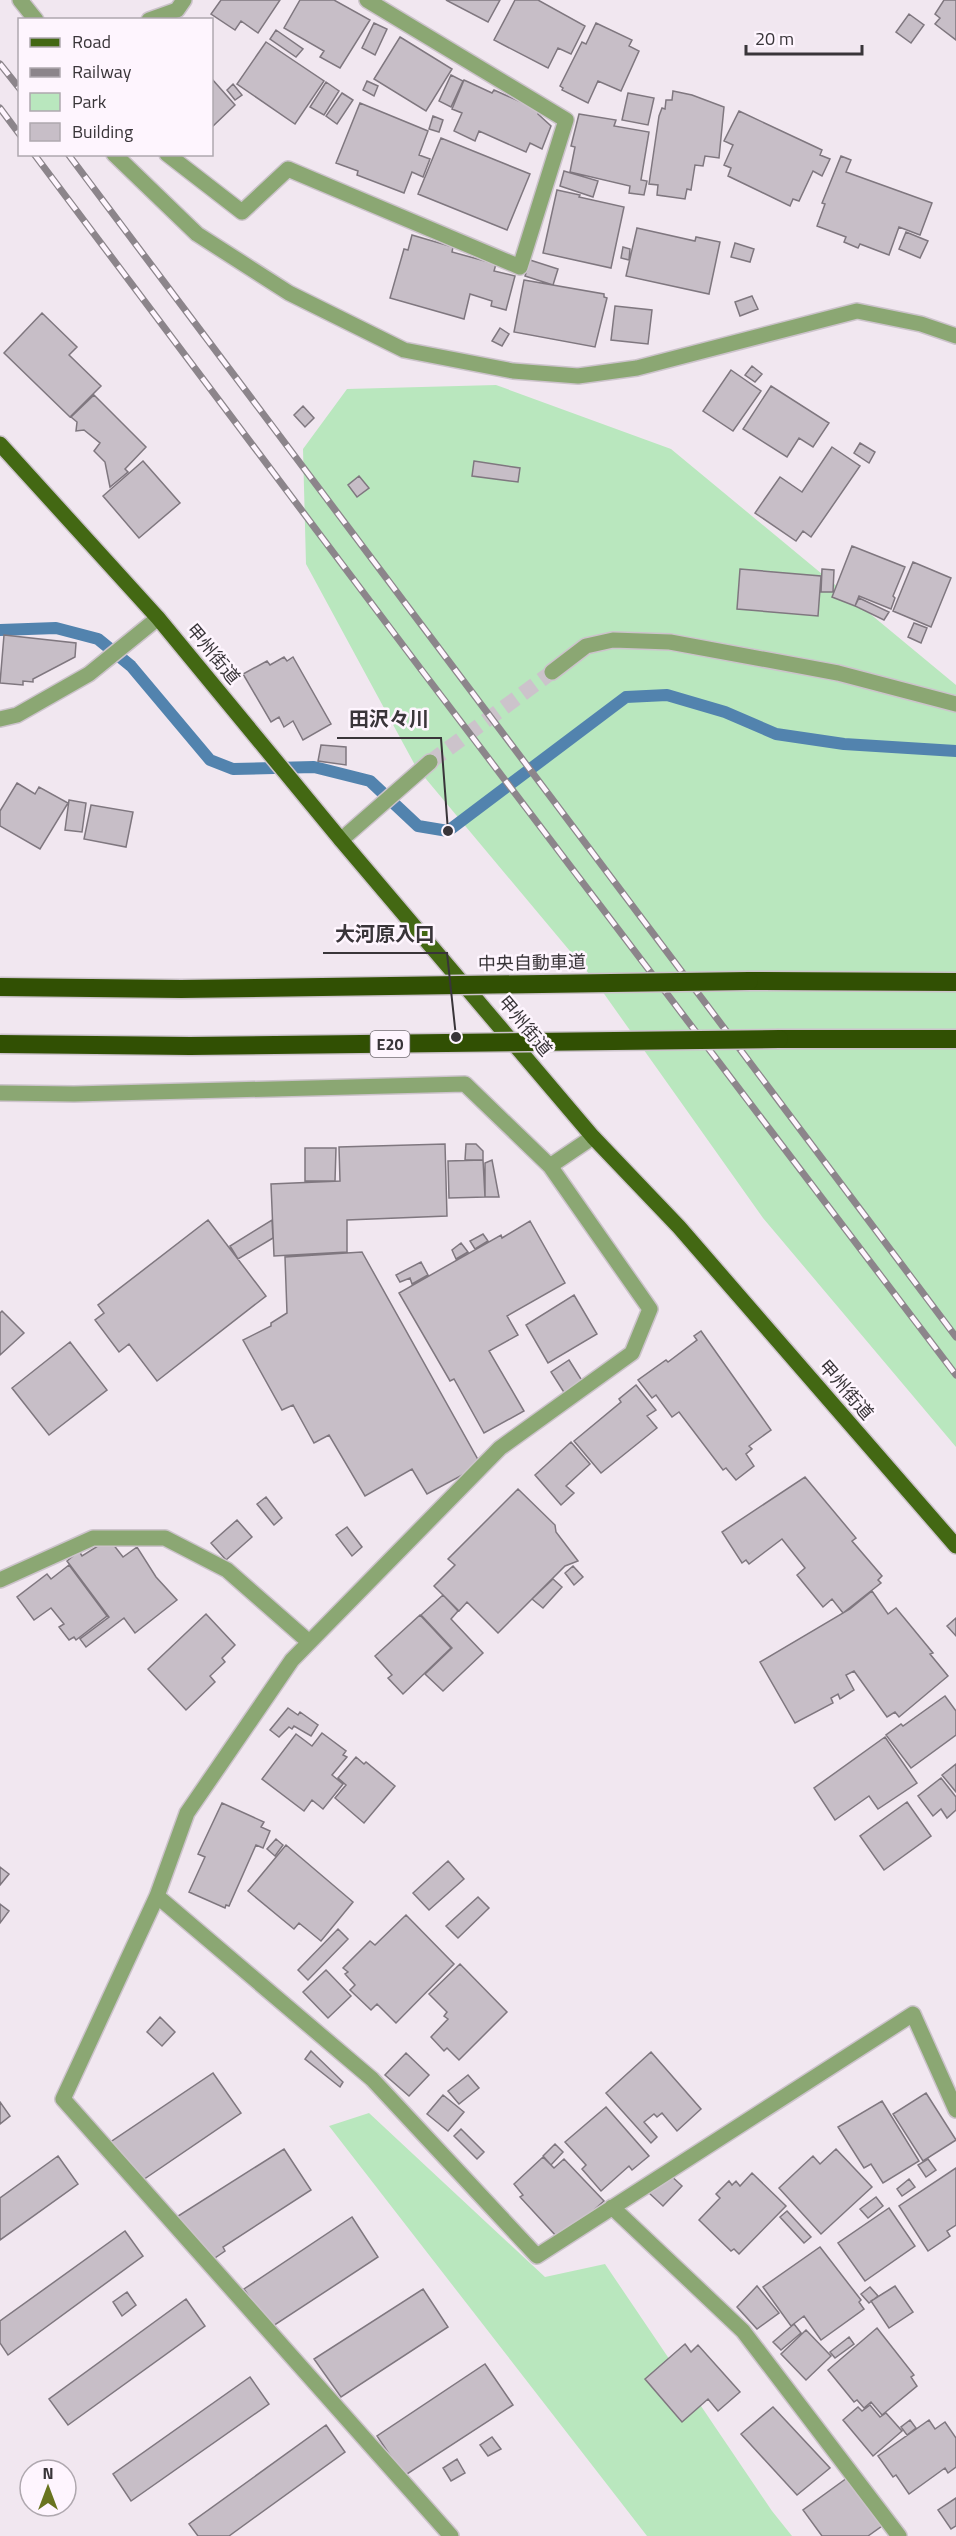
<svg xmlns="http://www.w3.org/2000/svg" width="956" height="2536" font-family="'Titillium Web','Noto Sans JP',sans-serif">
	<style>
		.green { fill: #b9e7be }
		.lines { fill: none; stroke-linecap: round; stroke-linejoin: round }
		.stream { stroke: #5283ae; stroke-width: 12 }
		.building { fill: #c7bec7; stroke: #7f777f; stroke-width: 1.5 }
		.minor-tunnel { stroke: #ccc3cb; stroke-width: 15; stroke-dasharray: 15 8; stroke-linecap: butt }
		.minor-casing { stroke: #ccc3cb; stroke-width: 18 }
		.major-casing { stroke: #ccc3cb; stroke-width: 18 }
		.highway-casing { stroke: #ccc3cb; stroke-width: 21 }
		.minor { stroke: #8ba773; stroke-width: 15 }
		.major { stroke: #436813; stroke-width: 15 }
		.highway { stroke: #315003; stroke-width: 18 }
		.rail-casing { stroke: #8c858b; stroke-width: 7 }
		.rail { stroke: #fef5fe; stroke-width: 4.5; stroke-dasharray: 14; stroke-linecap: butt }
		.highway-bridge-casing { stroke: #ccc3cb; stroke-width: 21; stroke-linecap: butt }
		.highway-bridge { stroke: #315003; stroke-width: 18 }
		.labels { text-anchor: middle; stroke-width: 5; stroke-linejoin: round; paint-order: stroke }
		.shield { fill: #fef5fe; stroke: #746f74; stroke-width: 1.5 }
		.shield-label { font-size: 16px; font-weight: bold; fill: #393539 }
		.street-label { font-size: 18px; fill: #393539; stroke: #fef5fe }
		.leader { fill: none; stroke: #393539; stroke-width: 2 }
		.callout-dot { fill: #393539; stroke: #fef5fe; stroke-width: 2 }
		.callout-label { font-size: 20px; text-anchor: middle; font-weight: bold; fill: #393539; stroke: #fef5fe; stroke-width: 5; stroke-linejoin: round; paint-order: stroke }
	</style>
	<rect width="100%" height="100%" fill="#f1e7f0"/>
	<!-- green -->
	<path class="green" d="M496,385L671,449L956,685V1447L763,1218L595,981L416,767L306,564L303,449L347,389Z
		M369,2113L545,2277L605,2264L772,2511L792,2536H647L329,2126Z"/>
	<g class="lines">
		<!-- stream -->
		<path class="stream" d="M0,630L56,628L98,639L131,666L210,760L233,769L314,767L370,781L418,826L448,831L626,697L667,695L725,712L776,734L844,744L956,751"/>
	</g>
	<!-- building -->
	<path class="building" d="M221,0H280L258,33L241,21L235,30L211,14Z
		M300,0H334L370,20L340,68L320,57L324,51L284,28Z
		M446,0H500L488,22Z
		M515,0H538L585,26L571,54L558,48L548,68L494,40Z
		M944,0H956V40L935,24L940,18L935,14Z
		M909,14L924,25L911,43L896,32Z
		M374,23L387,29L375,55L362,48Z
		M596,23L632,40L629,46L639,51L621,91L598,81L588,103L562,90L563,88L560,86L582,42L586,44Z
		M276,30L303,49L296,57L270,39Z
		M400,37L452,69L426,111L374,79Z
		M266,42L324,81L295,124L237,84Z
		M451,75L463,81L451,107L439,101Z
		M212,79L235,105L212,127Z
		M464,80L492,93L494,90L539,110L538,114L551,126L542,149L530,143L526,152L479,131L475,141L454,131L462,113L452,109Z
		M367,81L378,86L374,96L363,90Z
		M326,82L339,91L324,115L310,107Z
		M233,84L242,95L235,100L227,90Z
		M673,91L692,95L724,107L719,158L705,156L703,166L695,165L691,190L687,189L685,199L657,195L658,185L649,184L659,116L662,108L665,109L666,100H672Z
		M342,93L353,100L337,124L326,116Z
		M628,93L654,98L648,125L622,120Z
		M360,103L428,131L419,155L430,159L423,177L412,172L404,193L357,175L358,171L336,163Z
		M739,111L822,150L820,155L830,159L822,176L813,171L799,201L793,199L790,206L728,176L731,168L724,165L733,145L724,141Z
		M579,114L616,120L614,126L649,132L641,180L647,181L644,195L629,193L630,186L570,172L575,147L571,146Z
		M433,116L443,120L439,132L429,129Z
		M441,138L530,174L507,230L418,194Z
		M841,156L851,160L846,172L932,203L920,235L899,227L889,255L860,244L858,248L844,242L846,237L817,226L825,204L822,203Z
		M564,171L598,181L593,197L560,186Z
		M557,190L580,195L579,197L624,207L611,268L543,253Z
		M637,228L695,241L696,237L720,242L709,294L626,276Z
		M906,232L928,241L920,258L899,249Z
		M412,235L453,247L452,252L496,264L494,271L515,276L506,310L491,306L492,301L470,294L464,319L390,298L404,249L408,250Z
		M735,243L754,249L750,262L731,257Z
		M623,247L630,249L629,260L621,258Z
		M530,260L558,269L553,285L525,276Z
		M524,280L604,294V297L607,298L595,347L514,332Z
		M752,296L758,309L740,316L735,302Z
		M615,306L652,310L648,344L611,340Z
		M42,313L77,347L69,355L101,386L70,417L4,353Z
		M500,328L509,334L502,346L492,341Z
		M752,366L762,374L755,382L745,375Z
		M731,370L761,391L733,431L703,411Z
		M771,386L829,423L813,447L799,438L787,457L743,429Z
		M94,395L146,447L125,469L128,472L110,487L105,462L94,451L100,443L84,430L76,431L77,422L71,417Z
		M303,406L314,418L305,427L294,415Z
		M860,443L875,452L869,463L854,453Z
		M832,447L860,466L811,537L803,531L796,541L755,513L780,477L802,492Z
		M143,461L180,503L139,538L103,496Z
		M474,461L520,468L518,482L472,476Z
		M359,476L369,488L357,497L348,485Z
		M852,546L905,567L893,596L895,598L891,609L859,596L855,606L832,597Z
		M913,562L951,578L931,627L893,611Z
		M740,569L821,576L818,616L737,609Z
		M822,569L834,570L833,592H821Z
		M859,598L889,612L884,620L855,606Z
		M914,623L927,628L921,643L908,637Z
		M4,635L76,643L75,657L33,679V682L23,681V685L0,683Z
		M284,657L287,661L293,657L331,724L303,740L293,721L284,727L279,717L271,722L243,674L267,661L270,665Z
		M321,745L346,747V765L318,761Z
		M17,783L35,794L39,787L68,803L40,849L0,826V811Z
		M69,800L86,803L82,832L65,830Z
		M91,805L133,812L126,847L84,839Z
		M445,1144L447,1216L347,1220V1252L274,1256L271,1184L340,1181L339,1147Z
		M466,1144H476L483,1151V1160H465Z
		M305,1148H336L335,1181H305Z
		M483,1160L485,1197L449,1198L448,1161Z
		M492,1160L499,1197H485V1163Z
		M208,1220L266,1296L157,1381L129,1344L119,1352L95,1320L104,1313L98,1305Z
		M272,1220L273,1238L238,1259L230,1246Z
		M530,1221L565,1283L507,1316L518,1335L489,1351L524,1411L484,1433L454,1379L450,1381L399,1293L501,1235L502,1238Z
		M483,1234L488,1241L475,1249L470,1241Z
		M461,1243L468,1252L456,1259L452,1250Z
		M362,1252L481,1465L427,1494L412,1469L365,1496L329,1435L314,1443L293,1405L282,1410L243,1340L271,1326V1323L287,1313L285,1257Z
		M421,1262L428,1275L412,1284L410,1278L400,1282L396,1275Z
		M574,1295L597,1334L548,1363L526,1325Z
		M2,1311L24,1333L0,1355V1313Z
		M701,1331L771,1430L749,1446L752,1449L746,1454L754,1466L736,1480L726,1468L723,1470L679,1412L672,1417L656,1395L652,1398L638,1380L666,1360L668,1362L697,1340L694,1336Z
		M70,1342L107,1390L49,1435L12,1388Z
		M569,1360L586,1387L567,1397L551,1372Z
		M636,1385L656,1410L647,1416L657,1428L601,1473L574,1441L621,1402L619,1399Z
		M571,1442L590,1464L566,1486L574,1493L561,1505L535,1475Z
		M805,1477L856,1538L852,1541L882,1576L878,1580L881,1583L843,1613L832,1599L823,1607L797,1575L805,1568L782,1539L749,1564L746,1560L742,1563L722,1532Z
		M518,1489L555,1525L556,1532L578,1561L565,1566L498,1633L467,1602L459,1611L434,1586L455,1565L448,1559Z
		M266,1497L282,1518L274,1525L257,1504Z
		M237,1520L252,1537L226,1560L211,1543Z
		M347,1527L362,1547L352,1556L336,1535Z
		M109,1539L123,1557L137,1547L156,1577L177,1600L135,1633L124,1618L86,1647L80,1639L109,1617L67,1561L79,1551L82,1556Z
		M69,1565L107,1616L76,1640L74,1637L69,1640L59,1627L64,1624L51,1608L34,1620L17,1597L47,1574L51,1579Z
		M573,1566L583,1577L574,1585L565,1573Z
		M553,1579L562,1587L543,1608L532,1599Z
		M872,1591L888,1614L896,1608L933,1653L930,1654L948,1676L899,1717L895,1712L887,1717L854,1671L846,1675L854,1690L840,1699L838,1694L831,1698L833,1703L795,1723L760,1662L850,1609Z
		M443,1595L458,1611L451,1619L483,1653L443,1691L425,1674L452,1648L421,1615Z
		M206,1614L235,1645L222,1658L225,1662L210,1676L215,1682L186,1710L148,1669Z
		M420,1615L451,1648L403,1694L388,1678L392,1675L375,1656Z
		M956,1618V1636L947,1626Z
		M945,1696L956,1711V1735L911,1768L886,1735L901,1724L903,1726Z
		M288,1708L298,1715L300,1712L318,1725L311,1736L294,1726L292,1729L289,1727L279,1737L270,1730Z
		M322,1733L346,1751L343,1755L347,1757L332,1775L343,1784L323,1809L312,1800L304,1811L262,1779L296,1734L312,1746Z
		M885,1737L917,1783L878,1809L869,1796L835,1820L814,1788Z
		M356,1757L364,1764L366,1762L395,1786L364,1823L335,1798L346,1785L338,1778Z
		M956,1764V1792L942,1775Z
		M941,1778L956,1797V1810L947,1818L941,1809L933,1816L918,1796Z
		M907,1802L931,1836L884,1870L860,1836Z
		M222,1803L264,1822L261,1827L270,1831L263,1848L256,1845L229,1906L226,1905L225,1908L189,1892L205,1857L198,1854Z
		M276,1839L283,1845L275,1856L267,1849Z
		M286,1845L353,1902L321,1941L299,1923L294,1929L248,1891Z
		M448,1861L464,1879L429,1910L413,1893Z
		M0,1867L9,1874L0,1885Z
		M478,1897L489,1908L458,1938L446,1926Z
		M0,1904L9,1911L0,1923Z
		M406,1915L454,1964L396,2023L377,2004L371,2010L350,1990L355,1985L345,1974L348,1972L343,1968L370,1941L375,1945Z
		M338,1929L348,1939L308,1980L298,1970Z
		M460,1964L507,2012L459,2060L447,2048L444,2051L431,2037L448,2019L444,2016L447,2012L429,1994Z
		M326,1970L351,1996L328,2018L303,1992Z
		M160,2017L175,2032L162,2046L147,2032Z
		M311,2051L343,2082L340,2087L305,2059Z
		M651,2052L701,2109L677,2131L662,2113L657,2117L654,2114L644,2122L657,2137L651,2143L606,2093Z
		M406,2053L429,2075L409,2096L385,2075Z
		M213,2073L241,2113L134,2186L106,2145Z
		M468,2075L479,2088L459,2104L448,2091Z
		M926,2093L956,2140L923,2161L893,2114Z
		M443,2095L464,2112L448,2131L427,2114Z
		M882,2101L919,2161L883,2183L871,2164L864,2168L838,2127Z
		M0,2102L10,2116L0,2124Z
		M606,2107L649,2156L632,2170L629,2166L601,2191L582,2169L586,2165L565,2142Z
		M461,2129L484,2152L477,2159L454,2136Z
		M555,2144L563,2152L551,2165L543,2156Z
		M284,2149L311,2190L223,2247L225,2251L209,2262L175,2218Z
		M836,2149L872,2187L821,2234L779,2188L813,2156L820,2164Z
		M58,2156L78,2184L0,2240V2198Z
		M543,2157L554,2168L564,2159L604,2201L566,2235L558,2238L520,2197L523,2195L514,2184Z
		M928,2159L936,2170L926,2177L918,2165Z
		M956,2168V2225L947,2231L950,2236L928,2251L899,2206Z
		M667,2172L682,2186L663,2206L648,2192Z
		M752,2173L786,2206L739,2254L734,2249L731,2251L699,2220L720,2198L716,2194L729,2181L732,2185L736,2181L740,2186Z
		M909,2179L915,2187L902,2196L897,2189Z
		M876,2197L883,2206L868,2218L860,2209Z
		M889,2208L915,2246L865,2281L838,2243Z
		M787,2211L811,2237L804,2243L780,2217Z
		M352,2217L378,2257L270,2328L244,2289Z
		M125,2231L143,2256L8,2355L0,2343V2321Z
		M820,2247L861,2300L859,2302L864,2309L821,2340L804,2316L791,2326L763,2287Z
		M757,2286L779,2313L757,2329L737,2307Z
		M895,2286L913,2312L889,2328L871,2301Z
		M870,2287L878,2296L869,2303L861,2294Z
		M423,2289L448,2327L341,2397L314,2359Z
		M127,2292L136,2305L122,2316L113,2302Z
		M186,2299L205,2326L68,2425L49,2399Z
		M794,2324L801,2333L781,2350L773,2342Z
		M877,2328L914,2375L911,2377L917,2386L882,2415L871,2402L864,2408L857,2400L854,2402L828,2370Z
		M806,2330L831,2356L806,2380L781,2354Z
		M849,2337L854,2344L835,2358L830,2352Z
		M685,2344L691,2352L698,2345L740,2392L718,2411L708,2399L682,2422L645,2379Z
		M485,2364L513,2405L404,2476L377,2436Z
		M250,2377L269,2404L131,2501L113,2474Z
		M870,2405L880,2417L886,2413L902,2431L873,2456L843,2420L858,2407L862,2411Z
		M773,2407L830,2468L797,2495L741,2434Z
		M910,2420L916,2428L907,2435L901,2427Z
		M929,2420L935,2429L945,2422L956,2438V2467L948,2473L945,2468L909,2494L896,2475L893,2477L878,2456Z
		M326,2425L345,2452L229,2536H198L189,2524Z
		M492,2437L501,2449L488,2456L480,2445Z
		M457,2459L465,2473L451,2481L443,2468Z
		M847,2478L882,2526L868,2536H822L803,2510Z
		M956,2498V2526L951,2529L938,2510Z"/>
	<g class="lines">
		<!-- minor-tunnel -->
		<path class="minor-tunnel" d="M430,762L552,672"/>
		<defs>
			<path id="minor" d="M20,0L36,20
				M149,20L177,10L184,0
				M114,154L197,234L289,293L404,350L513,371L578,376L637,368L857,311L921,324L956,336
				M167,154L242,212L288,169L520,267L566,120L367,0
				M552,672L586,646L613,640L670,642L838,673L956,704
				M0,719L17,715L89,674L158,618
				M341,840L430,762
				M0,1093L74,1094L465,1084L550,1166L593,1137
				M0,1580L93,1538H165L227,1570L309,1642
				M157,1896L372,2079L537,2256L913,2014L956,2110
				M612,2207L743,2331L899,2536
				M451,2536L63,2099L157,1896L187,1813L292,1660L500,1448L632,1353L650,1309L550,1166"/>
			<path id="major" d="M0,444L158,618L341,840L593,1137L679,1227L956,1546"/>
			<path id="highway" d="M749,981L956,982
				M779,1039H956"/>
		</defs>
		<!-- minor casing -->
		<use href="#minor" class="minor-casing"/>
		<!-- major casing -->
		<use href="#major" class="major-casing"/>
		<!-- highway casing -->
		<use href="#highway" class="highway-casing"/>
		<!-- minor -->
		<use href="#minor" class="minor"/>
		<!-- major -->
		<use href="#major" class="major"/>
		<!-- highway -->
		<use href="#highway" class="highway"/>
		<defs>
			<path id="rail" d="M0,64L20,89
				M0,108L20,135
				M34,154L420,668L956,1375
				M68,154L956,1337"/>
		</defs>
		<!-- rail casing -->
		<use href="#rail" class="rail-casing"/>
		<!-- rail -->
		<use href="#rail" class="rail"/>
		<defs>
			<path id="highway-bridge" d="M0,987L181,989L749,981
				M0,1044L190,1046L779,1039"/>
		</defs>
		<!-- highway-bridge casing -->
		<use href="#highway-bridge" class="highway-bridge-casing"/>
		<!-- highway-bridge -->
		<use href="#highway-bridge" class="highway-bridge"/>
	</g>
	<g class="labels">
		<!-- shield labels -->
		<rect class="shield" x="370.5" y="1031" width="39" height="26" rx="4.5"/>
		<g class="shield-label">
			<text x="390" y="1050">E20</text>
		</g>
		<!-- street labels -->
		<g class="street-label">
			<text transform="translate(213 654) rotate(50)" y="6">甲州街道</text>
			<text transform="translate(532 963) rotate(-1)" y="6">中央自動車道</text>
			<text transform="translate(525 1026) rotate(50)" y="6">甲州街道</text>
			<text transform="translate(846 1390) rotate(49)" y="6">甲州街道</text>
		</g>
	</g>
	<!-- callouts -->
	<path class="leader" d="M448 831L441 738H337M456 1037L447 953H323"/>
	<g class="callout-dot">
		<circle cx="448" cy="831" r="6"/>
		<circle cx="456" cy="1037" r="6"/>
	</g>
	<g class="callout-label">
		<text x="389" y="726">田沢々川</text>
		<text x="385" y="941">大河原入口</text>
	</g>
	<!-- legend -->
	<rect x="18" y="18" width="195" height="138" fill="#fef5fe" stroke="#afa8af" stroke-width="1.5"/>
	<rect x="30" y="38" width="30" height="9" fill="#436813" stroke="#afa8af" stroke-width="1.5"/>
	<text x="72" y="48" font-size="18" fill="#393539">Road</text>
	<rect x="30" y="68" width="30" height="9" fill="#8c858b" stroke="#afa8af" stroke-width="1.5"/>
	<text x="72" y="78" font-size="18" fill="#393539">Railway</text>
	<rect x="30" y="93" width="30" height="18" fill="#b9e7be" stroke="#afa8af" stroke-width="1.5"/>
	<text x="72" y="108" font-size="18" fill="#393539">Park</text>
	<rect x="30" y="123" width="30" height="18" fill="#c7bec7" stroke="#afa8af" stroke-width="1.5"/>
	<text x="72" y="138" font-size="18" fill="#393539">Building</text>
	<!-- north arrow -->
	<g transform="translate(48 2488)"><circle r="28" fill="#fef5fe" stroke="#afa8af" stroke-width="1.5"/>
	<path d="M0-4.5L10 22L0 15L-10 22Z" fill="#69741f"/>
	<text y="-9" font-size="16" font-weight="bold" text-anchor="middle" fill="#393539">N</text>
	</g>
	<!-- scale -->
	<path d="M746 45v9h116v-9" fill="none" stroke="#393539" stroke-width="3"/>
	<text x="755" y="45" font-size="18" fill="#393539" stroke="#fef5fe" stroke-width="4.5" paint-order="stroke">20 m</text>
</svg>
